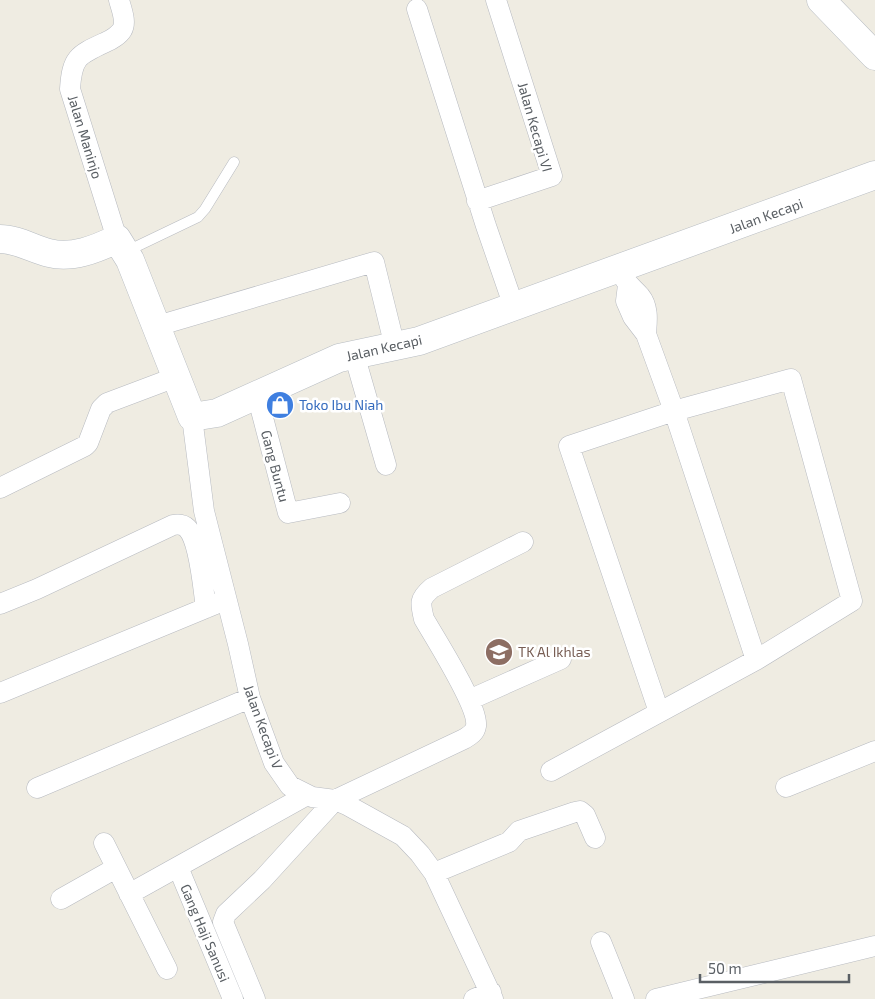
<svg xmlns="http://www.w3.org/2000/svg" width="875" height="999" font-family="'Exo 2',sans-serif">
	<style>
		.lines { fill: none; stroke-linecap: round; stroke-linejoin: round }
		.lane-casing { stroke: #b7bac0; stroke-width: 11 }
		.street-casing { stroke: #b7bac0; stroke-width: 21 }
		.secondary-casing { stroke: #b7bcc2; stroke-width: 29 }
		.lane { stroke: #fff; stroke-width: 10 }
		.street { stroke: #fff; stroke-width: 20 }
		.secondary { stroke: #fff; stroke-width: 28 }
		.labels { text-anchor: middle; stroke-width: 5; stroke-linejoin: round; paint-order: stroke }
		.street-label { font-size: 14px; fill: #5a5f64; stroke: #fff }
		.shop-label { font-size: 14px; fill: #366cbe; stroke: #fff; text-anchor: start }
		.education-label { font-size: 14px; fill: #785e54; stroke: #fff; text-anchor: start }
	</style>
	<rect width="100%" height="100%" fill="#efece2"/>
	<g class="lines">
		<defs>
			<path id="lane" d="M125,252L198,217L205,209L234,162"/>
			<path id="street" d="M417,9L486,226L514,307
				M477,201L552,176L496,0
				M117,239L70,89C72,57 78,55 106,42C111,40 119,35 122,30C127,22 121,8 119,0
				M624,278C628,285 634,289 640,296C649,307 647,321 646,334
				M628,285L626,301L633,317L646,334L674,411L756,660
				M157,326L374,262L395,347
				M354,354L386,465
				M257,395L288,513L340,503
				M192,417L204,511L238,644L250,698L274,763L290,786L312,797L335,800L347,805L403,836L420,854L434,873L493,999
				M0,488L85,446L88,443L101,409L107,403L176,377
				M0,604L37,589L173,525C178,524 183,524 187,528C200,541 203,589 206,608
				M0,693L218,603
				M469,700L561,659
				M551,771L756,660L852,601L791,379L674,411L569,446L659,712
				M786,787L875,751
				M37,788L250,698
				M104,843L167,969
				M178,867L233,999
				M434,873L509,842L519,831L575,812L580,811L585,815L595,838
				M129,894L307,795
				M61,899L116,868
				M601,942L624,999
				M255,999L223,922L226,914L262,880L335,800L464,739C469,736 475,733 476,726C479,707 435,638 424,619C420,603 419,599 432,588L523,542
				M474,999L491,992
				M656,999L875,946"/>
			<path id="secondary" d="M821,0L875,56
				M0,239C17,239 33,249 49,253C72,259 96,249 117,239L130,260L192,417L217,413L339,358L419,341L875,175"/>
		</defs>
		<!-- lane casing -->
		<use href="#lane" class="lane-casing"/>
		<!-- street casing -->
		<use href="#street" class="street-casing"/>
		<!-- secondary casing -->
		<use href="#secondary" class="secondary-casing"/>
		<!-- lane -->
		<use href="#lane" class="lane"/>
		<!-- street -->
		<use href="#street" class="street"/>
		<!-- secondary -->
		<use href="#secondary" class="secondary"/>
	</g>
	<!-- icons -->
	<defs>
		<symbol id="shop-disc" viewBox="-11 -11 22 22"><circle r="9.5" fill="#3f7fe0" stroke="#fff"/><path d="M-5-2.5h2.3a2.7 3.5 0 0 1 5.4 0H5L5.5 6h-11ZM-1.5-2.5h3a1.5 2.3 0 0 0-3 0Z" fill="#fff"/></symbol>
		<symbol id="school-disc" viewBox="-11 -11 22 22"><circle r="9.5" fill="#8d6e63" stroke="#fff"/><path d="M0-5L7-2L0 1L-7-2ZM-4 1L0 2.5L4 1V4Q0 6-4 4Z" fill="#fff"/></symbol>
	</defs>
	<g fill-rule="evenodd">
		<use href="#shop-disc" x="264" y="389" width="32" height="32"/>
		<use href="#school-disc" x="483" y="636" width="32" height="32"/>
	</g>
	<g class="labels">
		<!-- street labels -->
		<g class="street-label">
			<text transform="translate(535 127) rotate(74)" y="5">Jalan Kecapi VI</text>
			<text transform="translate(85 137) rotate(73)" y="5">Jalan Maninjo</text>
			<text transform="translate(766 216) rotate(-20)" y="5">Jalan Kecapi</text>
			<text transform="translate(384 348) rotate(-13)" y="5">Jalan Kecapi</text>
			<text transform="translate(275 466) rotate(75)" y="5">Gang Buntu</text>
			<text transform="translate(263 727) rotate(70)" y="5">Jalan Kecapi V</text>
			<text transform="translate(205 933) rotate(67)" y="5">Gang Haji Sanusi</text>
		</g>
		<!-- shop labels -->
		<g class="shop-label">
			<text x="299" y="410">Toko Ibu Niah</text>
		</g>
		<!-- education labels -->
		<g class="education-label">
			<text x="518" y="657">TK Al Ikhlas</text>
		</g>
	</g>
	<!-- scale -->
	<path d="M700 974v8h149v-8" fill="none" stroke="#5a5f64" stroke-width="2.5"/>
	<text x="708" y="974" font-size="15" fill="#5a5f64" stroke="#ffffff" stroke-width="4" paint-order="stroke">50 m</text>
</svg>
